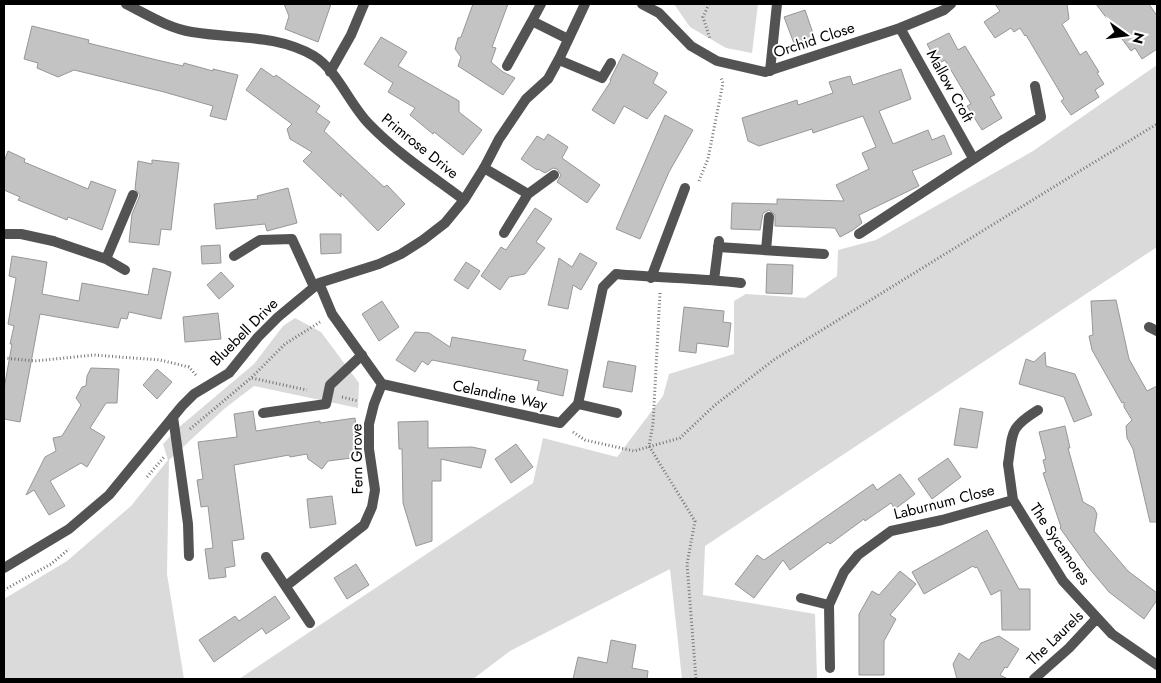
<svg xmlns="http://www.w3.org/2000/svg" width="1161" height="683" font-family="Jost,sans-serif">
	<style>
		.green { fill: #dadada }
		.building { fill: #c3c3c3; stroke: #979797 }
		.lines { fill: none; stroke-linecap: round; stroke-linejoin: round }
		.path { stroke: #757575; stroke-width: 3; stroke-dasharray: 1 2.5; stroke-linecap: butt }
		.lane { stroke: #535353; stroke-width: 10 }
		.street { stroke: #535353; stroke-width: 10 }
		.labels { text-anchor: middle; stroke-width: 4; stroke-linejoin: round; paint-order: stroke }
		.street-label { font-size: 15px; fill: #000; stroke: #fff }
	</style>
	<rect width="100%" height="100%" fill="#fff"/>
	<!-- green -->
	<path class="green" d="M674,4H758L752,53L726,48L690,27Z
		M1157,65V247L705,546L703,595L815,614L817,679H682L670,569L510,651L473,679H239L533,483L543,438L617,457L663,396L669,374L734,354V301L746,294L805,298L837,276L838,250L876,240L1033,151Z
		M295,318L321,332L359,383L358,408L254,386L224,409L169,460L167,574L184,679H4V599L67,561L131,506L168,460L163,444L178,428L254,364L283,326Z"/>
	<!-- building -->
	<path class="building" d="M284,4H331L318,42L285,29L289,16Z
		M473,4H508L492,47L496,48L491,62L503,72L515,78L503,95L458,66L461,57L455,49L458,38L461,37Z
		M995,4H1067L1069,19L1062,24L1080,55L1086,51L1099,72L1097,73L1104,84L1095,90L1099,97L1071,115L1061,101L1064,99L1026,35L1025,36L1020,28L1014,32L1011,28L995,38L984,22L1000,11Z
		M1096,4H1149L1157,16V49L1142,59L1135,48L1131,51Z
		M805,10L815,39L795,46L784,17Z
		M32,26L89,40L88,43L157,60L183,66L184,63L213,71V69L238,75L226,120L210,116L213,106L164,92L74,70L58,77L37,68L38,63L24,59Z
		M949,33L958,50L965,46L995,95L990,97L1002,118L982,130L967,106L971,104L945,60L938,64L927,44Z
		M381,37L407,52L398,66L459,101V112L482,130L463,155L434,132L433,134L410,115L415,108L388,92L393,83L364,64Z
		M623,54L658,73L653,83L667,92L647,119L624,106L614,124L592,110L611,81L610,80Z
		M261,68L274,77L276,75L320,106L316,112L330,122L324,131L384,187L387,185L405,204L378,231L341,193V197L303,161L312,152L290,139L287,129L292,124L246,90Z
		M901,69L911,99L879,111L893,144L928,130L932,140L944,135L952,154L912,171L919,186L859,215L862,223L853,230L840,237L835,228L775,226V215L769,210L763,213L760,230L731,229L732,203L777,204V199L844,201L836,185L869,169L862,153L876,147L863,116L813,133L812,129L759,146L748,141L742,118L797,100L798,105L833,93L829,82L850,76L853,85Z
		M665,115L693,130L669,172L640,239L616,229Z
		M548,134L568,147L562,158L600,185L587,203L557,182L561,175L557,169L553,168L545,173L538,169L537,170L521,159L537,136L544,140Z
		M8,151L25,159L24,162L88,189L91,181L116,190L102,230L68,217L67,220L18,200L20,197L4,190V162Z
		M152,160L179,163L171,230L161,229L159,245L129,242L132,214L140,195L135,189L138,161L152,164Z
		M288,188L297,223L267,231L265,224L216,229L214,204L258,199L257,196Z
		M535,208L552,219L536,242L545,248L525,274L509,277L500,290L481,276L501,247L506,250Z
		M320,234H341V253L321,254Z
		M220,245L221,263L202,264L201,246Z
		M580,253L597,263L581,290L573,285L568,309L548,305L559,258L572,267Z
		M12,256L47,262L42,294L79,301L82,283L148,295L153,268L171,272L161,319L129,312L127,319L121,318L118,328L40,314L20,422L4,419V389L12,344H10L14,326L8,324L16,278L9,276Z
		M466,262L480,271L468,289L454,280Z
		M767,264L793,265L792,294L766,293Z
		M221,272L234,286L219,299L207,285Z
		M1116,300L1129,359L1147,391L1157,386V522H1150L1133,449L1127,438L1126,426L1132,420L1124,407V402L1122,403L1092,350L1089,336L1093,335L1091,301Z
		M382,301L399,327L379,341L362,314Z
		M684,307L724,311L723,322L731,323L728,347L697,343L696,353L679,351Z
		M218,313L221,339L185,342L183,317Z
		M415,332L429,333L450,347L452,337L526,350L523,360L568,370L563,396L537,390L539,381L432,360L428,365L422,361L415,372L396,360Z
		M1045,352L1046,366L1075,374L1092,415L1074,422L1064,397L1019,384L1026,359L1034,362Z
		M608,361L636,366L632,392L603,387Z
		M91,368L119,369L117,403H106L90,428L105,437L87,467L81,463L50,481L65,506L49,515L34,490L26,495L45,457L56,451L53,438L62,436L81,405L76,398L82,387L86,386L87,376Z
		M157,369L172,382L157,399L143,385Z
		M960,408L983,412L977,448L954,445Z
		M253,411L256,431L320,421V423L355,418L360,457L328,461L322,469L308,459L307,454L290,457L289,455L234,465L244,539L232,541L235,566L225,568L226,577L209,579L205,549L213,548L208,506L201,507L197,480L203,479L198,442L237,437L234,414Z
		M428,421V448L472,447L486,450L481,468L441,459V481H432V541L416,546L403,503L402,449H399L398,422Z
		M1065,426L1070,448H1068L1083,502L1094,508L1097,514L1094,531L1128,571L1157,593V600L1144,619L1109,592L1088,567L1060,528L1061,527L1043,473L1046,472L1043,460L1046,459L1039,432Z
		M516,444L533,467L511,483L495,459Z
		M948,458L961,477L932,499L918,479Z
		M900,474L915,494L895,509L891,503L865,521L864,519L830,544L828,542L790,570L783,560L754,598L735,584L757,555L764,560L873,484L877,490Z
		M332,496L336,524L310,528L307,499Z
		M987,530L1019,589H1030V630H1002L1001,590L991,595L977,567L975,568L973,566L924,594L912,572Z
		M356,564L369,585L347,599L334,578Z
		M900,571L916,584L890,615L896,619L884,641V675H859V614L872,591L879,595Z
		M275,596L290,618L266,634L262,628L214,662L199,640L235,616L239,621Z
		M999,636L1019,649L1007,668L1005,667L1000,675L1008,679H957L953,664L959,653L969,660L981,643Z
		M611,640L636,645L632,668L648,671L647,679H573L578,657L607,663Z"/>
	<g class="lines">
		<!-- path -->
		<path class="path" d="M709,4L703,17L710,39
			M699,181L708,159L723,83L721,78
			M660,293L653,424L649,446L695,521L687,564L696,679
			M4,358L35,361L94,355L160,360L189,367L196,375
			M252,378L307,390
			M342,397L358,401
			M190,429L251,378L285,344L320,322
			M573,432L585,440L634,451L680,438L715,405L775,359L1065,180L1157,124
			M147,477L164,457
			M4,590L51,564L69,549"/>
		<!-- lane -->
		<path class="lane" d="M532,21L541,4
			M559,60L602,78L611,63
			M507,66L532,21L568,39
			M770,71L777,4
			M1003,140L1041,117L1035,86
			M484,168L528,194L554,175
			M504,233L528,194
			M859,234L949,175
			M53,241L106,259L125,270
			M718,247L824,254
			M766,250L769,217
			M234,256L260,240L292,239L314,287
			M106,259L133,195
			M651,278L685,188
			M578,404L617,413
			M263,413L326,404L330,385L362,355
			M173,417L188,524L189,556
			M1008,464C1013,432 1009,428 1038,410"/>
		<!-- street -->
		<path class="street" d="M126,4C148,15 168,28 192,32C234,39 276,34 314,56C337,70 350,105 369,124C397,153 432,176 464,200
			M642,4L659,13L691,46L717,61L765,72L900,28L944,10L951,4
			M900,28L973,158
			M330,72L351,35L364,4
			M949,175L1003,140
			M4,234H21L53,241
			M714,280L719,241
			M319,283L332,314L382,384L560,423L578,404L603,287L616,274C658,278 699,278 741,283
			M1149,327L1157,331
			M1008,464L1013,500L1063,581L1112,634L1157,665
			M266,557L310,623
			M4,568L69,529L109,495L182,406L194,394L229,373L258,337L278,317L319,283L379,264L401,254L423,240L445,223L464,200L484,168L499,139L526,99L548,79L560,57L585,4
			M286,586L364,525L372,507L375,490L369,449V424L374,404L382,384
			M801,598L829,605
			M830,668L829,605L844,572L858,555L891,531L942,520L1013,500
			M1034,679L1069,648L1097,618"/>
	</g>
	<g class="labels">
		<!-- street labels -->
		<g class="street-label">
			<text transform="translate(814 40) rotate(-18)" y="5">Orchid Close</text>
			<text transform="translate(950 86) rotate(61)" y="5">Mallow Croft</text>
			<text transform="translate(420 146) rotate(39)" y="5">Primrose Drive</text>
			<text transform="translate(244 332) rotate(-45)" y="5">Bluebell Drive</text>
			<text transform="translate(500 395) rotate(12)" y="5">Celandine Way</text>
			<text transform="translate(357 459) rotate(-91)" y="5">Fern Grove</text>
			<text transform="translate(944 502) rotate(-14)" y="5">Laburnum Close</text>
			<text transform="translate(1060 544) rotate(56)" y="5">The Sycamores</text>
			<text transform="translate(1055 638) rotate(-44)" y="5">The Laurels</text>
		</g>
	</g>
	<!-- border -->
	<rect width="1161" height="683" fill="none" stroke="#000000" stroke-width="10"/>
	<!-- north arrow -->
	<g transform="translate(1126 35) rotate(104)" stroke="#ffffff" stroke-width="4" paint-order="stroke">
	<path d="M0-4L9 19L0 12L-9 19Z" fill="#000000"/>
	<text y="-8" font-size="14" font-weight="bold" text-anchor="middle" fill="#000000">N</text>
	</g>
</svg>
